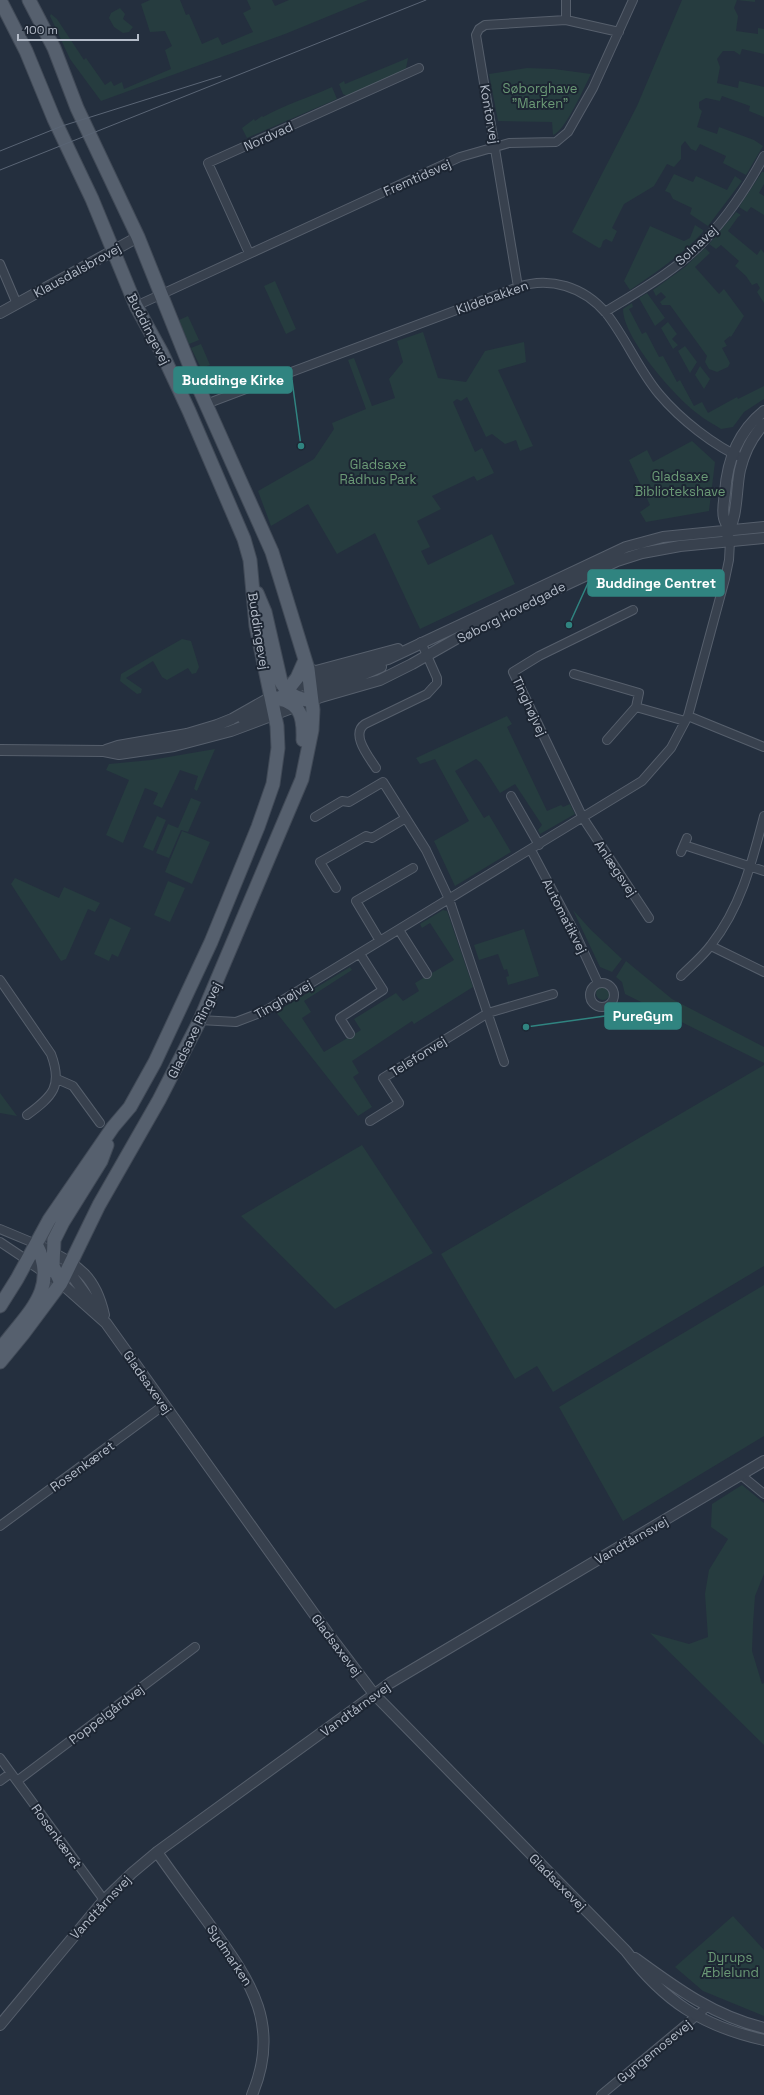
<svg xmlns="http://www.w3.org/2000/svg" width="764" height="2095" font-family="'Space Grotesk',sans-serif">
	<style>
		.green { fill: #263c3f }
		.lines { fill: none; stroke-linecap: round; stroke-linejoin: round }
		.minor-casing { stroke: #565f6c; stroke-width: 10 }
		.tertiary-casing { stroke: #565f6c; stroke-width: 12 }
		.primary-casing { stroke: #414a57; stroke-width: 15 }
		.minor { stroke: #38414e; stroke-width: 8 }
		.tertiary { stroke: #38414e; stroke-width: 10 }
		.primary { stroke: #56606e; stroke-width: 13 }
		.tram { stroke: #5a6575; stroke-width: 1 }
		.labels { text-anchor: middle; stroke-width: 4; stroke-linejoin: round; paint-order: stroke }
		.park-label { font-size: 13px; fill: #6b9a76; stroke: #1d2633 }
		.street-label { font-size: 13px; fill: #b4bcc9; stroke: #1d2633 }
		.leader { fill: none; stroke: #308480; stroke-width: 1.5 }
		.callout-dot { fill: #308480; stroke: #1d2633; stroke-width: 1.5 }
		.callout { fill: #308480; stroke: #308480; stroke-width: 1.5 }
		.callout-label { font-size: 14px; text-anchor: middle; font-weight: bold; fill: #fff }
	</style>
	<rect width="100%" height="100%" fill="#242f3e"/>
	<!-- green -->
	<path class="green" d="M150,0H180L186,15L189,14L202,44L218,37L222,45L253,32L243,13L251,9L247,0H272L275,6L289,0H368L285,34L101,101L70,59L50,16L51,14L57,19L84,60L86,58L105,85L111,81L114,86L122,82L124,89L171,69L165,50L172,46L165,31L150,32L141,4Z
		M682,0H755V2L737,0L734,8L738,16L736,31L758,34V28L764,29V54L742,49L740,55L734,51H723L717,59L720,67L717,83L738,88L739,81L764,87V117L749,111L750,106L722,96L720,101L706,98L699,102V108L702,111L697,127L717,134L719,127L754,140L763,146L746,175L723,163L726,156L700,144L696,151L691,149L685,141L681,146V159L674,167L667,164L654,186L624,204L612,228L617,231L612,242L606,239L603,241L601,247L599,248L572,232L637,106Z
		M120,8L125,14L123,19L133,27L129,32L123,33L114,27L109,18L111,13Z
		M408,58L406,68L402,71L347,96L343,94L339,84L344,81L345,84Z
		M527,68L554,69L591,74C584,87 566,130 553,135L552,122L498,121L489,74Z
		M332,87L337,99L247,138L242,128L254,119L255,121L262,116L263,117C286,104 308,98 332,87Z
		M762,172H764V184L759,193L764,196V215L751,207L747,212L739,207Z
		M674,174L693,182L696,176L727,190L735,176L742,181L708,226L690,214L692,208L673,199L670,193L665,191Z
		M736,212L741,215L738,217L728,231L757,255L761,249L764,253V303L757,292L760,288L757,283L752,285L746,276L735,266L739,261L721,245L716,249L709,244Z
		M695,225L703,230V232C682,255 655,273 630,290L624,281L650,226L684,241L690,238Z
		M705,248L710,253L695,267L719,294L724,289L744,316L731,337L730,336L724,341L727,346L722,348L730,363L728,367L717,372L709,369L705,362L707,356L670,305H662L660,302L666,297L661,292L656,296L653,290L685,267Z
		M275,281L296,329L286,334L264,286Z
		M647,293L665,318L655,326L639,298Z
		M632,303L633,307L629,309L642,334L646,332L659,357L663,356L677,382L680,380L694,406L702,402L708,413L737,397L738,399L764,386V399L744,412L733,427L721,429C714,424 705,420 698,414C675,397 623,338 623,309Z
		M188,316L199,340L189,344L179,320Z
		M668,322L677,334L672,339L678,345L673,349L661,328Z
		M423,332L438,378L466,382L485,351L524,342L526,362L498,370L533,446L520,451L516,440L505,444L492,434L486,437L467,397L461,401L457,399L453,402L475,452L482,448L494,473L477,481L474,476L432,496L441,509L417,521L430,547L421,551L428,565L492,534L515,584L420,629L375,533L337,554L308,504L271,526L258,491L314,459L334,429L332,423L366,409L348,360L354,358L372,406L395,398L389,379L403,362L397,341Z
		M201,344L210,365L201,368L191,348Z
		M685,346L697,362L690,373L678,351Z
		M700,366L710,379L704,389L695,375Z
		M692,441L715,462L709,511L646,522L640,512L650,505L629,460L647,450L653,462Z
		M182,639L191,641L199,667L196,673L192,674L188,668L167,680L162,677L153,661L126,678L142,689L141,693L137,694L120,681L121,674Z
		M507,716L512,724L507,727L547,811L561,805L563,807L570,804L575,814L540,834L538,830L542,825L515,784L500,793L481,763L476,759L455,771L484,818L489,815L511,852L455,886L434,841L469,821L435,759L420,764L416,758Z
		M215,749L197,791L194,789L198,776L180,770L162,808L153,804L158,793L145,788L123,843L106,835L129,780L106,770L109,764L151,760Z
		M191,798L201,802L188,832L181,830L169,858L156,853L168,824L178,828Z
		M157,816L166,820L153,851L143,847Z
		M182,831L210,842L192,884L165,872Z
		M15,878L59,898L64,887L100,903L95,912L88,909L66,959L61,961L11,884Z
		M168,881L185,888L170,922L154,915Z
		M443,910L447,911L473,987L414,1024L412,1021L352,1061L359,1073L353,1077L372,1107L358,1116L276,1012L350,967L352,970L304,1001L311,1012L302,1018L324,1052L361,1030L354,1019L396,993L403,1001L419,991L415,983L454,960L430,923L422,928L420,924Z
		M573,910L591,930L622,959L612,972L600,967Z
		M110,918L131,928L118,957L112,954L109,961L94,954Z
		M524,929L539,976L508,985L506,977L509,976L507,969L504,970L498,954L479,960L474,945Z
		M626,961L672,999L764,1047V1063L625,994L622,982L616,977Z
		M596 993a7 7 0 1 1 14 0a7 7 0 1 1-14 0Z
		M764,1065V1266L553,1392L537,1366L515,1379L441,1254Z
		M0,1093L17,1116L0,1113Z
		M362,1145L433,1253L335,1309L241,1216Z
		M764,1285V1436L623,1521L559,1407Z
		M742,1485L764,1503V1574L755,1596L753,1624L752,1651L762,1684L764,1683V1745L650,1633L689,1644L708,1637L705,1594L709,1570L728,1539L711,1527L712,1504Z
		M733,1916L764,1950V2016L703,1991L675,1967Z"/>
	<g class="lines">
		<defs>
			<path id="minor" d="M566,0V20
				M249,253L208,163L419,68
				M0,264L17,304
				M518,287L476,35L479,29L485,25L566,20L619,32
				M136,306L460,157L509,143L556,142L568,132L593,88L633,0
				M605,312C639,291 677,270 704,241C728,216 748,186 764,156
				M206,404L518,287C550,276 584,287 606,313C626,338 638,369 659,394C680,419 714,446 744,459
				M633,610L539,656L513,672L583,818L649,918
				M574,674L639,693L636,707
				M688,716L764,747
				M607,740L636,707L685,721
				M376,768C369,757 350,734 365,724L427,694L437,683V678L421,642
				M511,796L539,845
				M315,817L342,801L349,802L383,782L426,850L449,899L504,1062
				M684,845L764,871
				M531,850L575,933L598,983
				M681,852L687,838
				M336,888L320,862L366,836L372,838L406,818
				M399,930L427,974
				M380,941L356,901L413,868
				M711,946L764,972
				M681,976C691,966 703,956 711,945C741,907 752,862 764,816
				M0,980L51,1054C63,1086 53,1096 27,1115
				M590 995a12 12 0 1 1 24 0a12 12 0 1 1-24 0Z
				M200,1020L236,1022L265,1011L642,781L671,748L688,716L725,579L729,560L730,541
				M350,1034L340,1018L383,990L360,954
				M57,1079L73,1086L100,1123
				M370,1121L399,1103L383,1078L488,1013L553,994
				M0,1229L36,1244
				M0,1242L27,1260
				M741,1475L764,1494
				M0,1526L164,1405
				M0,1758L104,1900
				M0,1781L11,1773
				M17,1781L195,1647
				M601,2095L707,2007"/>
			<path id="tertiary" d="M0,313L138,237
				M726,533C738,522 736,487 740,470C744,453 752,437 764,424
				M729,533C729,527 725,523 724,518C722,511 724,501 725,493C727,461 738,432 764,411
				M308,669L316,671L398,649
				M311,690L360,676L381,667
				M243,719L273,705
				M0,750L104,751L119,754L174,746L231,731L321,697L380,680L412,664L484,623L617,561L642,553L680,546L764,538
				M106,750L118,746L187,734L217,725L232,719L271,697L310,682L388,659L626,547L663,537L764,527
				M36,1244C73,1264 94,1270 104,1315
				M27,1260L61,1283L106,1323L327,1632L374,1694L626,1951C664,2001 702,2026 764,2040
				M60,1269L73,1277L99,1313
				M157,1852C175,1878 194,1903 212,1928C252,1983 281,2026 252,2095
				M635,1958C676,1988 714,2016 764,2028
				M0,2025L104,1900L132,1873L157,1852L390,1683L764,1461"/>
			<path id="primary" d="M257,593L265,612L281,682C288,695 298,699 312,701
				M271,697C299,701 304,713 303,740
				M282,697L297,678L305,660
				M61,1283L53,1266L54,1240L63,1222L101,1161L107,1145
				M0,1306L17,1279L49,1220L113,1127L130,1107L155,1062L211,942L258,827L273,784L278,748L277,726L256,626L250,560L244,539L189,411L162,353L136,306L92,199L54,119L26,51L0,0
				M2,1347C27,1313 60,1289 36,1244
				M0,1362L23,1334L61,1283L99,1205L159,1100L200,1020L302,779L312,730L313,710L308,669L272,552L197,384L138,237L77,108L54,48L29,0"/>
		</defs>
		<!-- minor casing -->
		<use href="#minor" class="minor-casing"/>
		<!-- tertiary casing -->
		<use href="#tertiary" class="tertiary-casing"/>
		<!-- primary casing -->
		<use href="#primary" class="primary-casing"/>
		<!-- minor -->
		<use href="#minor" class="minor"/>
		<!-- tertiary -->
		<use href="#tertiary" class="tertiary"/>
		<!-- primary -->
		<use href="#primary" class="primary"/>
		<!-- tram -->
		<path class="tram" d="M0,151L62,126L221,76
			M0,170L426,0"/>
	</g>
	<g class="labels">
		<!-- park labels -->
		<g class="park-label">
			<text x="540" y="93">Søborghave<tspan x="540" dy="15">"Marken"</tspan></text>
			<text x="378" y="469">Gladsaxe<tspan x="378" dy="15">Rådhus Park</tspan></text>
			<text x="680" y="481">Gladsaxe<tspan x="680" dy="15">Bibliotekshave</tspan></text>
			<text x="730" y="1962">Dyrups<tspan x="730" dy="15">Æblelund</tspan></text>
		</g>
		<!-- street labels -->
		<g class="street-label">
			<text transform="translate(490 114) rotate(80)" y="5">Kontorvej</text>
			<text transform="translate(268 136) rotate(-24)" y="5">Nordvad</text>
			<text transform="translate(417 177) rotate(-24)" y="5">Fremtidsvej</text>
			<text transform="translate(696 245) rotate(-43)" y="5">Solnavej</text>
			<text transform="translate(77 270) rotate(-29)" y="5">Klausdalsbrovej</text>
			<text transform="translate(492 297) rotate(-20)" y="5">Kildebakken</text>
			<text transform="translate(149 329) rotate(63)" y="5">Buddingevej</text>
			<text transform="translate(511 612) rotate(-27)" y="5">Søborg Hovedgade</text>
			<text transform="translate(259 631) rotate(81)" y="5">Buddingevej</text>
			<text transform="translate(530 706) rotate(65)" y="5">Tinghøjvej</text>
			<text transform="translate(616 868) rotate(56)" y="5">Anlægsvej</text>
			<text transform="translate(565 916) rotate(63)" y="5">Automatikvej</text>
			<text transform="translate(283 999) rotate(-30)" y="5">Tinghøjvej</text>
			<text transform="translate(194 1030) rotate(-64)" y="5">Gladsaxe Ringvej</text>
			<text transform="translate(418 1056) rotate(-32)" y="5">Telefonvej</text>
			<text transform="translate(148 1382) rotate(55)" y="5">Gladsaxevej</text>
			<text transform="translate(82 1466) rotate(-36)" y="5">Rosenkæret</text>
			<text transform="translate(631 1540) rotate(-30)" y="5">Vandtårnsvej</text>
			<text transform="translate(337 1645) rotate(53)" y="5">Gladsaxevej</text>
			<text transform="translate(355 1709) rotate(-36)" y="5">Vandtårnsvej</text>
			<text transform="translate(106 1714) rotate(-37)" y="5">Poppelgårdvej</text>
			<text transform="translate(57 1836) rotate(54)" y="5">Rosenkæret</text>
			<text transform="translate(558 1882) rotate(45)" y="5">Gladsaxevej</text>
			<text transform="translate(100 1907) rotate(-47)" y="5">Vandtårnsvej</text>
			<text transform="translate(230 1955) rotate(56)" y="5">Sydmarken</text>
			<text transform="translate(654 2051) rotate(-39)" y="5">Gyngemosevej</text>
		</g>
	</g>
	<!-- callouts -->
	<path class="leader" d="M301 446L292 380M569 625L588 583M526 1027L605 1016"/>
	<g class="callout-dot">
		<circle cx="301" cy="446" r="4"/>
		<circle cx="569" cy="625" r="4"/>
		<circle cx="526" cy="1027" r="4"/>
	</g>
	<g class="callout">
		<rect x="174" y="367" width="118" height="26" rx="4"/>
		<rect x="588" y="570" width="136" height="26" rx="4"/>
		<rect x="605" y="1003" width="76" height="26" rx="4"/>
	</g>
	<g class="callout-label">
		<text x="233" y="385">Buddinge Kirke</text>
		<text x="656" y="588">Buddinge Centret</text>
		<text x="643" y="1021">PureGym</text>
	</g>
	<!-- scale -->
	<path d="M18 34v6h120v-6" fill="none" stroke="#b4bcc9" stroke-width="2"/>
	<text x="24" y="34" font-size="12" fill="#b4bcc9" stroke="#1d2633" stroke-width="3" paint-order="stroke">100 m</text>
</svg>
